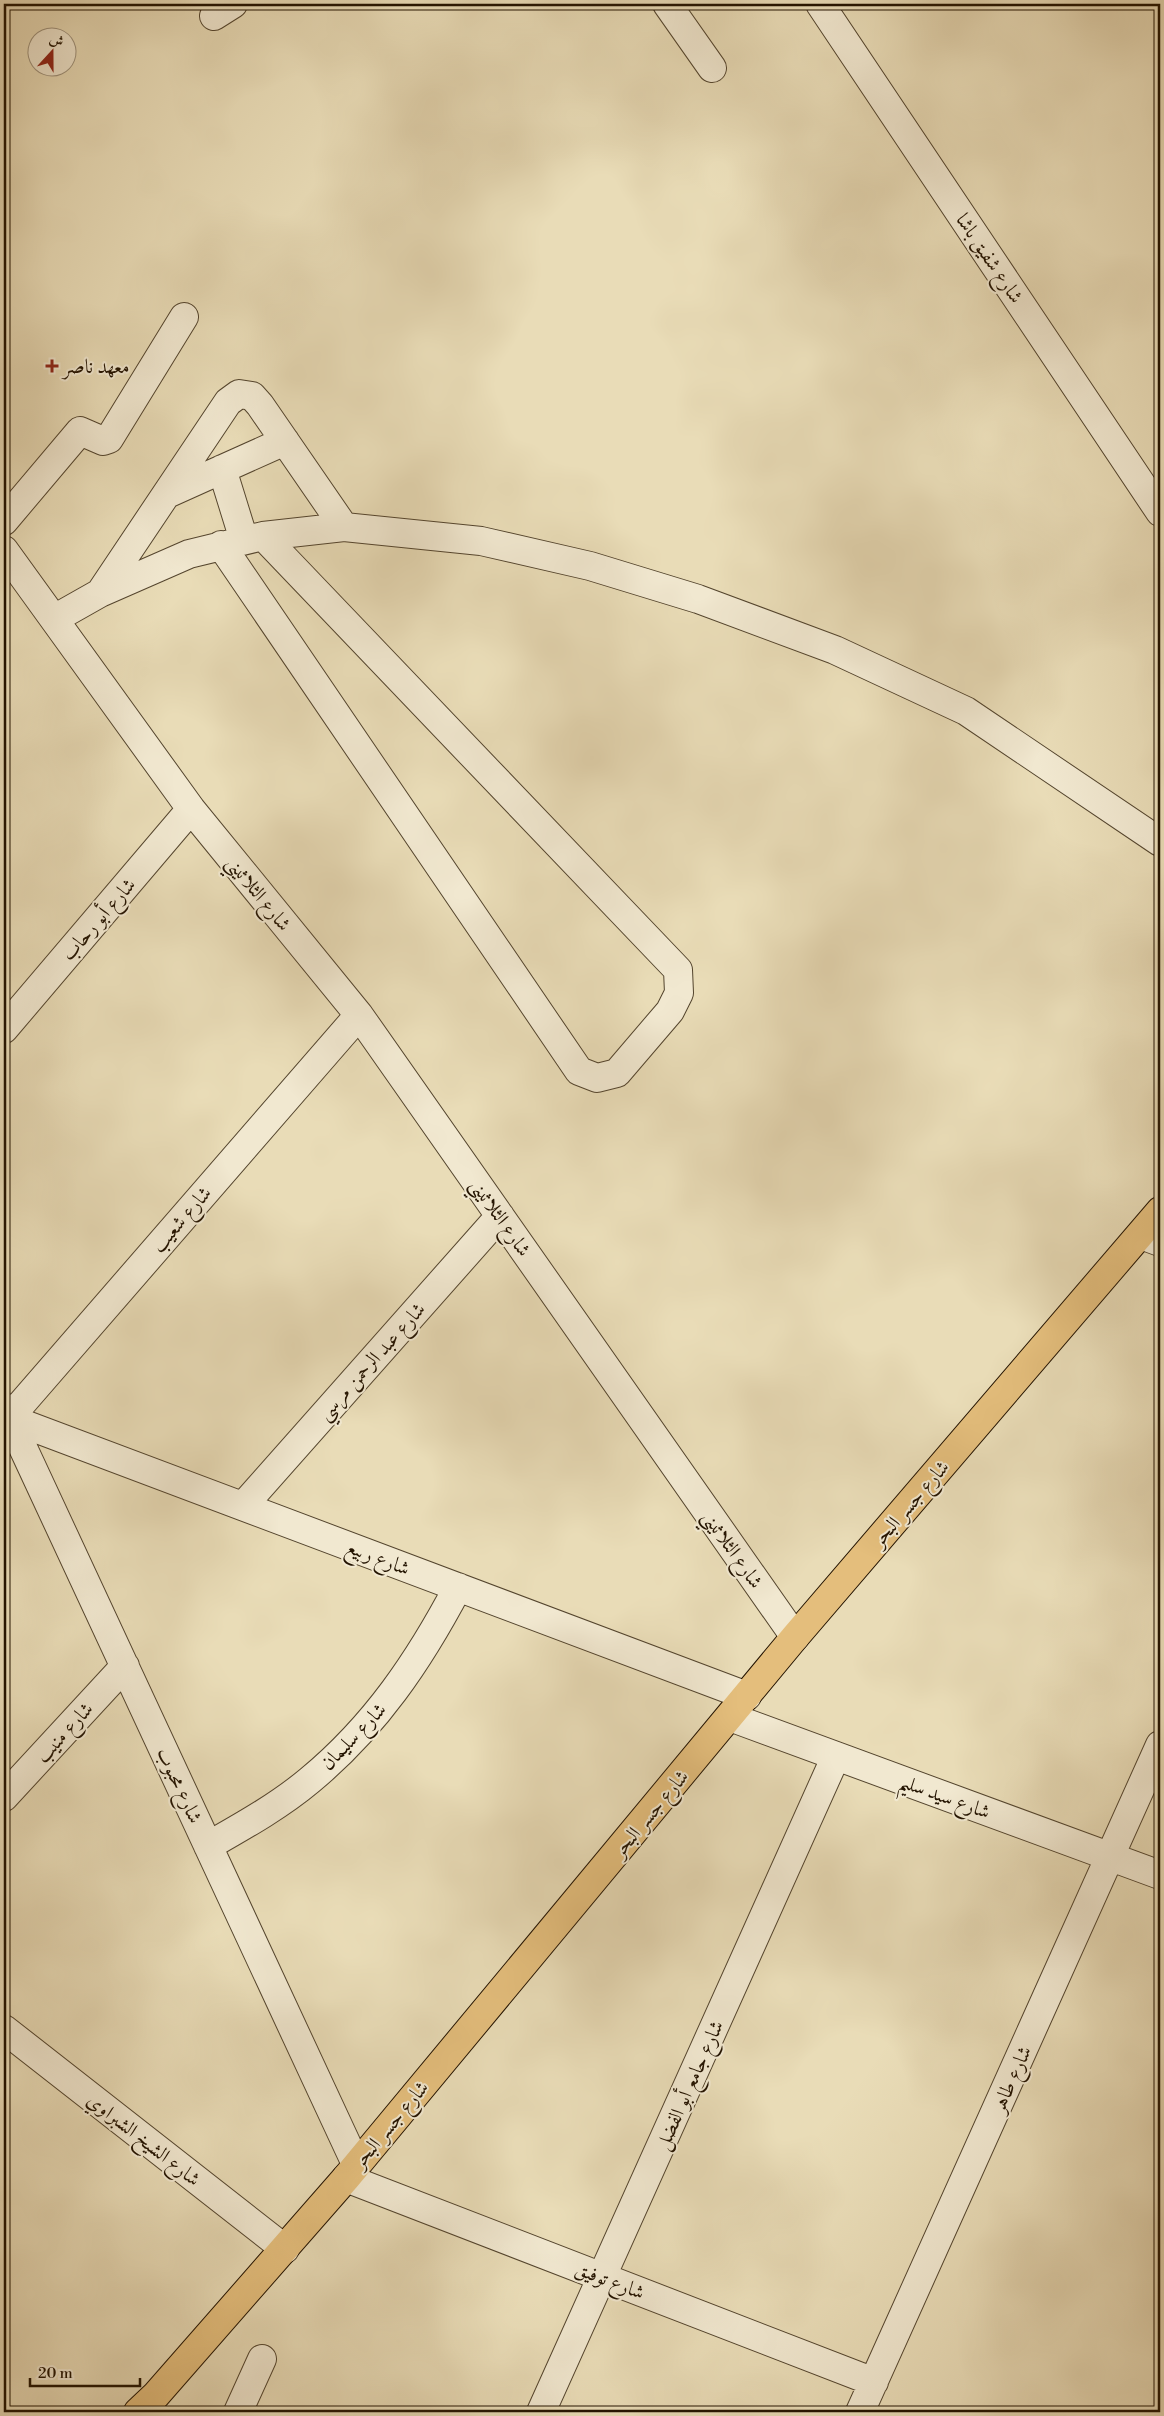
<svg xmlns="http://www.w3.org/2000/svg" width="1164" height="2416" font-family="'Libre Bodoni',Amiri,serif">
	<style>
		.lines { fill: none; stroke-linecap: round; stroke-linejoin: round }
		.minor-casing { stroke: #54452e; stroke-width: 30 }
		.major-casing { stroke: #231300; stroke-width: 30 }
		.minor { stroke: #f1e8d0; stroke-width: 28 }
		.major { stroke: #e4be7c; stroke-width: 28 }
		.poi-dot { fill: #8f2418; stroke: #f1e8d0; stroke-width: 2 }
		.labels { text-anchor: middle; stroke-width: 4; stroke-linejoin: round; paint-order: stroke }
		.street-label { font-size: 20px; fill: #231300; stroke: #f1e8d0 }
		.poi-label { font-size: 20px; fill: #231300; stroke: #f1e8d0; text-anchor: start }
	</style>
	<rect width="100%" height="100%" fill="#e9dcb7"/>
	<filter id="stains"><feTurbulence type="fractalNoise" baseFrequency=".004" numOctaves="4"/><feColorMatrix values="0 0 0 0 .2 0 0 0 0 .09 0 0 0 0 .02 0 0 0 .5 -.17"/></filter>
	<radialGradient id="worn" r=".72"><stop offset=".6" stop-color="#630" stop-opacity="0"/><stop offset="1" stop-color="#630" stop-opacity=".3"/></radialGradient>
	<g class="lines">
		<defs>
			<path id="minor" d="M667,4L712,68
				M820,4L1160,512
				M214,16L233,4
				M222,469L244,540
				M167,494L285,441
				M4,521L80,431L103,441L109,439L184,317
				M221,545L579,1071L597,1078L617,1073L670,1011L679,993L678,970L263,536
				M4,550L191,809L359,1015L795,1637
				M100,593L228,402L239,394L252,396L260,405L344,527
				M54,619L100,593L189,554L263,536L344,527L481,541L590,566L698,599L835,650L966,711L1160,842
				M4,1029L191,809
				M1141,1235L1160,1242
				M4,1407L356,2164
				M8,1418L747,1696
				M4,1424L359,1015
				M243,1506L500,1216
				M730,1717L1160,1875
				M4,1797L125,1666
				M208,1846C243,1826 279,1806 310,1780C375,1726 419,1661 458,1587
				M4,2029L285,2249
				M346,2178L874,2382
				M238,2412L262,2359
				M541,2412L836,1756
				M860,2412L1160,1745"/>
			<path id="major" d="M138,2412L156,2395L346,2178L795,1637L1160,1211"/>
		</defs>
		<!-- minor casing -->
		<use href="#minor" class="minor-casing"/>
		<!-- major casing -->
		<use href="#major" class="major-casing"/>
		<!-- minor -->
		<use href="#minor" class="minor"/>
		<!-- major -->
		<use href="#major" class="major"/>
	</g>
	<!-- markers -->
	<path class="poi-dot" d="M49.5 358.5h5v5h5v5h-5v5h-5v-5h-5v-5h5z"/>
	<g class="labels">
		<!-- street labels -->
		<g class="street-label">
			<text transform="translate(990 258) rotate(56)" y="7">شارع شفيق باشا</text>
			<text transform="translate(259 893) rotate(51)" y="7">شارع الثلاثيني</text>
			<text transform="translate(98 919) rotate(-49)" y="7">شارع أبو رحاب</text>
			<text transform="translate(501 1217) rotate(55)" y="7">شارع الثلاثيني</text>
			<text transform="translate(181 1219) rotate(-49)" y="7">شارع شعيب</text>
			<text transform="translate(371 1361) rotate(-48)" y="7">شارع عبد الرحمن مرسي</text>
			<text transform="translate(910 1503) rotate(-49)" y="7">شارع جسر البحر</text>
			<text transform="translate(733 1549) rotate(55)" y="7">شارع الثلاثيني</text>
			<text transform="translate(378 1557) rotate(21)" y="7">شارع ربيع</text>
			<text transform="translate(64 1732) rotate(-47)" y="7">شارع منيب</text>
			<text transform="translate(353 1736) rotate(-46)" y="7">شارع سليمان</text>
			<text transform="translate(180 1785) rotate(65)" y="7">شارع محبوب</text>
			<text transform="translate(945 1796) rotate(20)" y="7">شارع سيد سليم</text>
			<text transform="translate(650 1813) rotate(-50)" y="7">شارع جسر البحر</text>
			<text transform="translate(1011 2079) rotate(-66)" y="7">شارع طاهر</text>
			<text transform="translate(689 2085) rotate(-66)" y="7">شارع جامع أبو الفضل</text>
			<text transform="translate(390 2124) rotate(-50)" y="7">شارع جسر البحر</text>
			<text transform="translate(144 2139) rotate(38)" y="7">شارع الشيخ الشبراوي</text>
			<text transform="translate(610 2280) rotate(21)" y="7">شارع توفيق</text>
		</g>
		<!-- poi labels -->
		<g class="poi-label">
			<text x="63" y="373">معهد ناصر</text>
		</g>
	</g>
	<!-- margin -->
	<rect width="1164" height="2416" fill="none" stroke="#e9dcb7" stroke-width="20"/>
	<rect x="5" y="5" width="1154" height="2406" fill="none" stroke="#231300" stroke-width="2.5"/>
	<rect x="10" y="10" width="1144" height="2396" fill="none" stroke="#231300"/>
	<!-- north arrow -->
	<g transform="translate(52 52) rotate(21)"><circle r="24" fill="#f1e8d0" stroke="#9f937d"/>
	<path d="M0-4L9 19L0 12L-9 19Z" fill="#8f2418"/>
	<text y="-8" font-size="14" font-weight="bold" text-anchor="middle" fill="#231300">ش</text>
	</g>
	<!-- scale -->
	<path d="M30 2378v8h110v-8" fill="none" stroke="#231300" stroke-width="2.5"/>
	<text x="38" y="2378" font-size="15" fill="#231300" stroke="#f1e8d0" stroke-width="4" paint-order="stroke">20 m</text>
	<rect width="100%" height="100%" filter="url(#stains)"/>
	<rect width="100%" height="100%" fill="url(#worn)"/>
</svg>
